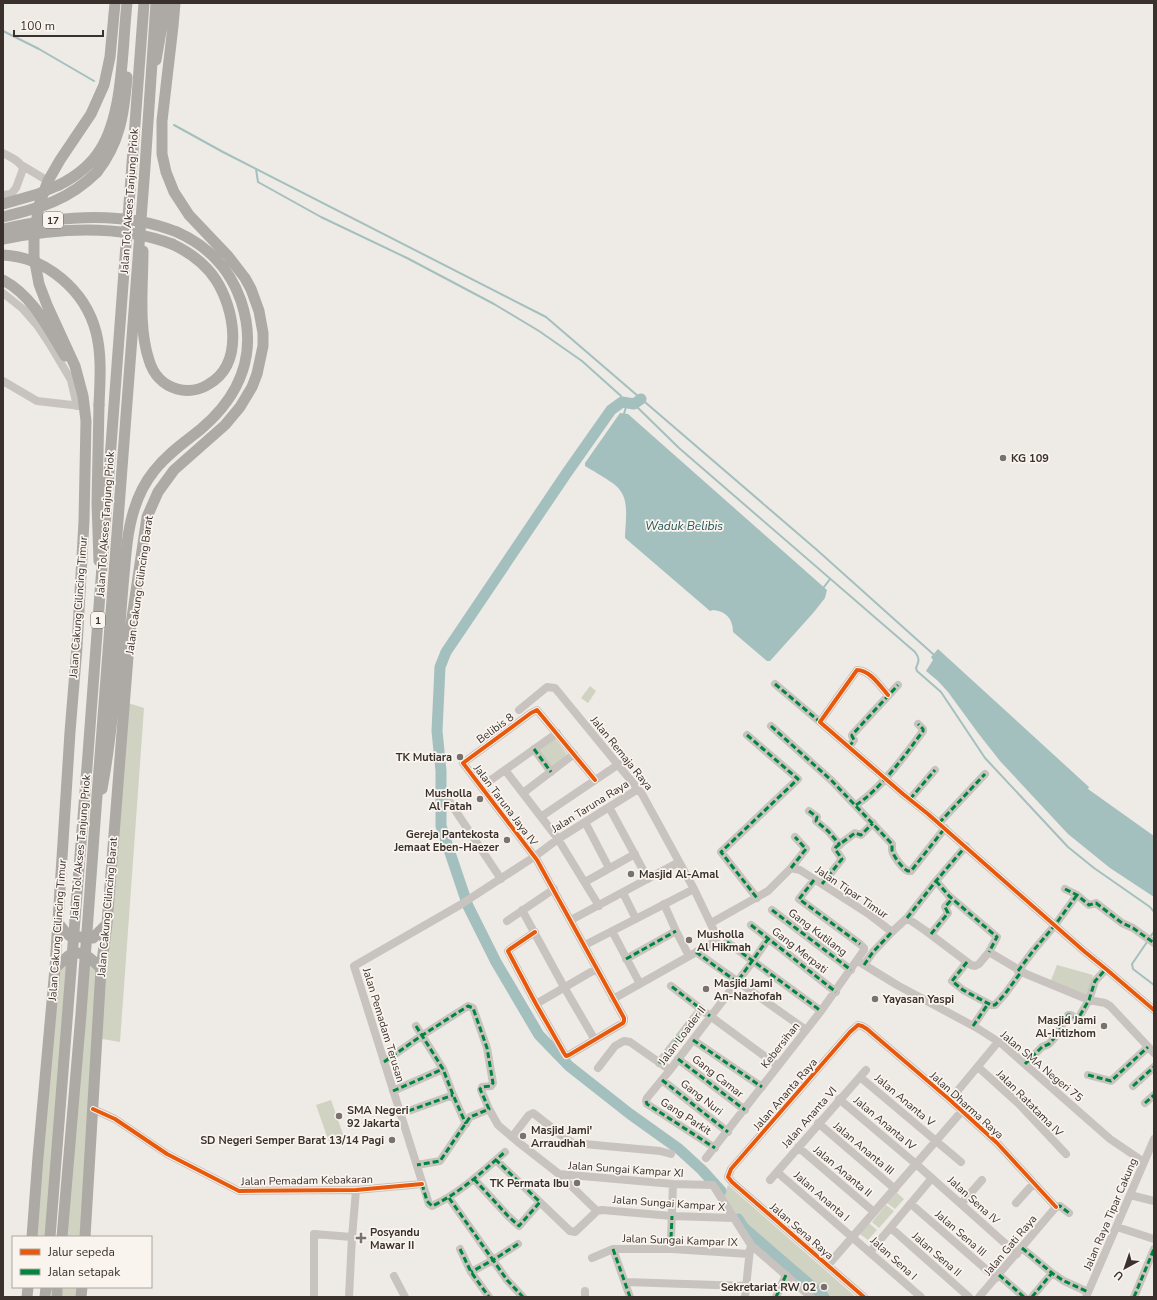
<svg xmlns="http://www.w3.org/2000/svg" width="1157" height="1300" font-family="'Nunito Sans',sans-serif">
	<style>
		.green { fill: #d0d3c1 }
		.water { fill: #a3c0be }
		.lines { fill: none; stroke-linecap: round; stroke-linejoin: round }
		.stream { stroke: #a3c0be; stroke-width: 2 }
		.river { stroke: #a3c0be; stroke-width: 11 }
		.minor { stroke: #c8c3bf; stroke-width: 8 }
		.highway { stroke: #ada9a5; stroke-width: 11 }
		.highway-bridge { stroke: #ada9a5; stroke-width: 11 }
		.quiet { stroke: #00873e; stroke-width: 3; stroke-dasharray: 6 3; stroke-linecap: butt }
		.cycleway-casing { stroke: #faf4ef; stroke-width: 6 }
		.cycleway { stroke: #e8590c; stroke-width: 4 }
		.poi-dot { fill: #79716d; stroke: #faf4ef; stroke-width: 1.5 }
		.labels { text-anchor: middle; stroke-width: 3.5; stroke-linejoin: round; paint-order: stroke }
		.shield { fill: #faf4ef; stroke: #746b66; stroke-width: 1 }
		.shield-label { font-size: 10px; font-weight: bold; fill: #3a302c }
		.street-label { font-size: 11px; fill: #3a302c; stroke: #faf4ef }
		.poi-label { font-size: 11px; font-weight: bold; fill: #3a302c; stroke: #faf4ef; text-anchor: start }
		.water-label { font-size: 12px; font-style: italic; fill: #245859; stroke: #faf4ef }
	</style>
	<rect width="100%" height="100%" fill="#eeeae6"/>
	<!-- green -->
	<path class="green" d="M590,686L596,691L588,703L581,698Z
		M125,702L144,708L120,1042L97,1038L85,1237H62L84,954L100,968Z
		M554,737L567,754L550,768L537,751Z
		M69,955L50,1237H32L55,968Z
		M1057,965L1093,975L1087,996L1050,983Z
		M331,1100L344,1137L329,1142L316,1105Z
		M728,1185L856,1297H813L750,1240L724,1196Z
		M896,1192L904,1199L895,1209L887,1203Z
		M886,1205L894,1211L879,1228L872,1222Z
		M869,1223L877,1230L868,1240L860,1234Z
		M57,1287H82L81,1297H57Z"/>
	<!-- water -->
	<path class="water" d="M620,413L628,414L827,590L825,598L814,612L770,661H767L733,632C733,619 726,611 713,610L710,611L625,538C625,523 630,501 619,489C615,483 593,471 585,466V463Z
		M938,649L1089,787L1088,789L1154,836V897L1110,868L1068,834L1000,761L978,733L948,692L938,681L926,671L933,660L931,657Z"/>
	<g class="lines">
		<!-- stream -->
		<path class="stream" d="M3,31L39,49L94,81
			M174,125L223,152L546,317L817,550L933,654
			M256,169L258,182L321,217L407,258L494,304L539,331L582,361L621,396L622,402
			M634,404L679,448L915,652C920,659 919,661 916,668L917,671L941,692L985,758L1068,847L1094,868L1150,907L1154,912
			M624,414L627,403
			M824,587L830,579
			M1149,938L1154,932
			M1147,942L1132,964L1133,969L1154,985"/>
		<!-- river -->
		<path class="river" d="M641,399L634,404L622,402L611,410L566,474L446,652L440,667L437,731L441,771V826L468,906L496,962L539,1035L569,1066L630,1114L679,1149L702,1170L721,1191
			M738,1219L744,1228L824,1297"/>
		<!-- minor -->
		<path class="minor" d="M3,153C10,157 21,161 23,169L16,188L11,194L3,195
			M23,166L48,181
			M3,293L23,309L37,325L49,343L71,380L77,406
			M3,381L37,401L81,406
			M775,684L820,722
			M888,695C880,686 870,670 857,670L820,722L903,794L928,814L1085,952L1106,969L1154,1010
			M519,710L547,687L555,688L642,794L694,889L717,937L716,941L613,999
			M771,726L832,781L892,844C892,845 892,849 892,850C893,856 903,869 908,871H911L945,828
			M747,735L798,779L721,852L757,898
			M849,747L854,740L852,736V735L898,685
			M534,749L551,772
			M505,770L558,839L599,906
			M481,787L557,733
			M523,793L574,754
			M445,795L501,879
			M910,799L935,770
			M856,805C881,789 906,754 923,731V729L918,724
			M609,807L648,879
			M809,811L817,817L816,821L828,831L840,845
			M542,816L619,764
			M585,822L609,868
			M939,823L985,774
			M791,868L806,849L795,837
			M936,881L949,896L997,937L989,952
			M585,882L635,854
			M822,884L842,859L835,849L836,847L855,833L861,835L873,823
			M1065,889L1077,895L1089,905L1096,903L1122,923L1133,928L1154,943
			M623,893L636,919
			M664,904L676,931L689,956
			M522,910L564,987L595,1040
			M772,910L851,970
			M907,918L936,881L966,846
			M571,920L679,862
			M507,921L554,889
			M711,923L768,891L791,868L800,870L870,915L892,932L907,918L926,931L971,965L975,966L979,964L989,952L1026,974L1089,1000L1105,1003L1110,1006L1154,1053
			M751,925L836,992
			M612,931L640,984
			M535,932L510,949L508,951L509,953L536,1004L564,1053L566,1056L569,1055L623,1023L624,1021V1018L537,860L463,763L531,713L537,710L595,780
			M931,934L948,913L945,907L952,899
			M727,942L821,1011
			M585,945L694,889
			M696,952L806,1030
			M626,959L676,931
			M858,961L897,985L977,1028L1002,1044L1110,1139L1144,1162
			M967,962L952,981L963,990L991,1005H995L1005,994L1021,972
			M864,965L873,952L892,932
			M1018,971L1033,951L1055,925L1077,895
			M536,1004L596,969
			M706,1013L778,1066
			M416,1026L443,1069L453,1095L466,1124
			M973,1026L988,1004
			M693,1040L762,1087
			M678,1059L745,1110
			M384,1062L421,1036L468,1006L473,1008L487,1048L493,1083L491,1086L482,1087L481,1090L489,1109L498,1125L518,1142L559,1174L673,1184L713,1185L751,1245L811,1297
			M659,1063L701,1009L671,986
			M1025,1064L1042,1047L1049,1044L1056,1036L1068,1015H1071L1077,1019L1079,1017L1089,1000L1095,981L1106,969
			M978,1067L1019,1104L1066,1154
			M598,1068L615,1046L624,1041L630,1042L670,1070
			M1088,1075L1111,1081L1148,1047
			M860,1077L961,1162
			M662,1080L728,1132
			M1133,1086L1154,1067
			M393,1091L443,1069
			M839,1099L916,1164L1017,1254
			M950,1100L998,1042
			M1145,1103L1154,1095
			M93,1109L115,1119L167,1154L239,1191L356,1190L422,1184
			M400,1114L453,1095
			M818,1123L895,1189
			M512,1137L529,1115L533,1113L537,1116L566,1139L573,1143L660,1151L671,1154
			M798,1147L874,1212
			M715,1148L647,1104L646,1101L647,1098L670,1070L753,961L768,939
			M505,1152C482,1172 460,1193 432,1206L429,1204L354,966L460,905L534,857L558,839L638,789
			M706,1158L821,1011L864,950V948L860,944L799,899L814,880
			M496,1160L570,1231L575,1232L597,1211L602,1210L672,1216L734,1218
			M417,1165L440,1161L470,1117L489,1109
			M777,1172L921,1297
			M559,1174L597,1211
			M474,1179L508,1216L519,1226L540,1202
			M770,1180L866,1070
			M1130,1195L1154,1201
			M449,1198L493,1260L471,1272
			M1016,1203L1034,1183
			M911,1204L996,1278
			M961,1204L982,1180
			M1056,1207L1060,1206L1069,1213
			M1117,1227L1154,1239
			M891,1228L969,1297
			M671,1238L673,1184
			M518,1244L493,1260L507,1280L523,1297
			M1022,1248L1052,1273L1064,1281L1088,1292
			M460,1249L471,1272L489,1297
			M613,1249L630,1297
			M870,1252L932,1178
			M592,1258L613,1249H672L749,1254
			M828,1265L962,1111
			M999,1275L1024,1297
			M394,1276L405,1297
			M625,1282L746,1286
			M314,1297V1234L352,1237
			M349,1297L352,1237L356,1190
			M585,1297V1291
			M745,1297L750,1249
			M776,1297L786,1275
			M864,1297L732,1182L728,1177L731,1169L850,1032L858,1025L862,1026L867,1029L950,1100L997,1143L1056,1207
			M979,1297L1056,1207
			M1032,1297L1052,1273
			M1086,1297L1154,1139
			M1134,1297L1154,1249"/>
		<!-- highway -->
		<path class="highway" d="M156,60L166,3
			M97,172C120,143 124,114 127,77
			M59,185C75,177 90,166 100,150C124,113 122,46 127,3
			M143,251C143,285 138,327 149,360C153,374 163,385 177,389C188,392 200,390 209,384C245,363 234,308 216,280C205,263 189,252 172,244
			M3,280C33,296 48,328 65,356
			M99,561L97,503L99,405
			M102,789C117,708 118,626 127,544C130,518 137,492 154,471C167,454 185,442 201,429C241,395 258,352 241,301C230,269 208,246 177,232
			M58,923L65,932L70,936L89,938H93L107,924
			M55,968C60,964 65,958 70,955C82,948 94,961 101,969
			M32,1237L38,1157L55,968L70,732L77,647L84,521L86,421L83,396L75,366L47,305L39,284L34,257V237L39,205L48,181L60,160L91,114L104,85L110,57L115,3
			M85,1237L101,969L107,924L130,631L147,517L158,492L174,470L225,425L240,407L252,387L257,374L263,346V333L259,311L251,289L245,278L228,256L189,215L174,192L166,172L162,154V121L173,26L175,3
			M27,1297L28,1287
			M45,1297L46,1287
			M57,1297V1287
			M81,1297L82,1287"/>
		<!-- highway-bridge -->
		<path class="highway-bridge" d="M3,204L38,194L59,185
			M3,217C40,208 69,200 97,172
			M3,229C59,216 123,210 177,232
			M3,239C58,228 119,224 172,244
			M3,255C46,257 85,290 96,332C102,355 100,381 99,405
			M50,1237L88,754L144,3
			M62,1237L81,1014L95,822L145,167L156,3"/>
		<!-- quiet -->
		<path class="quiet" d="M775,684L820,722
			M771,726L832,781L892,844C892,845 892,849 892,850C893,856 903,869 908,871H911L945,828
			M747,735L798,779L721,852L757,898
			M849,747L854,740L852,736V735L898,685
			M534,749L551,772
			M910,799L935,770
			M856,805C881,789 906,754 923,731V729L918,724
			M809,811L817,817L816,821L828,831L840,845
			M939,823L985,774
			M791,868L806,849L795,837
			M814,880L799,899L860,944
			M936,881L949,896L997,937L989,952
			M822,884L842,859L835,849L836,847L855,833L861,835L873,823
			M1065,889L1077,895L1089,905L1096,903L1122,923L1133,928L1154,943
			M772,910L851,970
			M907,918L936,881L966,846
			M751,925L836,992
			M931,934L948,913L945,907L952,899
			M727,942L821,1011
			M696,952L737,982L768,939
			M626,959L676,931
			M967,962L952,981L963,990L991,1005H995L1005,994L1021,972
			M864,965L873,952L892,932
			M1018,971L1033,951L1055,925L1077,895
			M701,1009L710,1016
			M416,1026L443,1069L453,1095L466,1124
			M973,1026L988,1004
			M693,1040L762,1087
			M678,1059L745,1110
			M384,1062L421,1036L468,1006L473,1008L487,1048L493,1083L491,1086L482,1087L480,1089L489,1109L470,1117L440,1161L417,1165
			M659,1063L701,1009L671,986
			M1025,1064L1042,1047L1049,1044L1056,1036L1068,1015H1071L1077,1019L1079,1017L1089,1000L1095,981L1106,969
			M1088,1075L1111,1081L1148,1047
			M662,1080L728,1132
			M1133,1086L1154,1067
			M393,1091L443,1069
			M646,1101L647,1104L715,1148
			M1145,1103L1154,1095
			M400,1114L453,1095
			M474,1179L508,1216L519,1226L540,1202L496,1160
			M422,1184L427,1201L432,1206C460,1193 482,1172 505,1152
			M449,1198L493,1260L471,1272
			M1056,1207L1060,1206L1069,1213
			M671,1238L672,1216
			M518,1244L493,1260L507,1280L523,1297
			M1022,1248L1052,1273L1064,1281L1088,1292
			M460,1249L471,1272L489,1297
			M613,1249L630,1297
			M999,1275L1024,1297
			M776,1297L786,1275
			M1032,1297L1052,1273
			M1134,1297L1154,1249"/>
		<defs>
			<path id="cycleway" d="M888,695C880,686 870,670 857,670L820,722L903,794L928,814L1085,952L1106,969L1154,1010
				M535,932L510,949L508,951L509,953L536,1004L564,1053L566,1056L569,1055L623,1023L624,1021V1018L537,860L463,763L531,713L537,710L595,780
				M93,1109L115,1119L167,1154L239,1191L356,1190L422,1184
				M864,1297L732,1182L728,1177L731,1169L850,1032L858,1025L862,1026L867,1029L950,1100L997,1143L1056,1207"/>
		</defs>
		<!-- cycleway casing -->
		<use href="#cycleway" class="cycleway-casing"/>
		<!-- cycleway -->
		<use href="#cycleway" class="cycleway"/>
	</g>
	<!-- markers -->
	<g class="poi-dot">
		<circle cx="1003" cy="458" r="4"/>
		<circle cx="460" cy="757" r="4"/>
		<circle cx="480" cy="799" r="4"/>
		<circle cx="507" cy="840" r="4"/>
		<circle cx="631" cy="874" r="4"/>
		<circle cx="689" cy="940" r="4"/>
		<circle cx="706" cy="989" r="4"/>
		<circle cx="875" cy="999" r="4"/>
		<circle cx="1104" cy="1026" r="4"/>
		<circle cx="339" cy="1116" r="4"/>
		<circle cx="523" cy="1136" r="4"/>
		<circle cx="392" cy="1140" r="4"/>
		<circle cx="577" cy="1183" r="4"/>
		<path d="M359 1232h4v4h4v4h-4v4h-4v-4h-4v-4h4z"/>
		<circle cx="824" cy="1287" r="4"/>
	</g>
	<g class="labels">
		<!-- shield labels -->
		<g class="shield">
			<rect x="43" y="212" width="20" height="16" rx="3"/>
			<rect x="91" y="612" width="14" height="16" rx="3"/>
		</g>
		<g class="shield-label">
			<text x="53" y="224">17</text>
			<text x="98" y="624">1</text>
		</g>
		<!-- street labels -->
		<g class="street-label">
			<text transform="translate(129 201) rotate(-86)" y="4">Jalan Tol Akses Tanjung Priok</text>
			<text transform="translate(105 524) rotate(-86)" y="4">Jalan Tol Akses Tanjung Priok</text>
			<text transform="translate(139 585) rotate(-82)" y="4">Jalan Cakung Cilincing Barat</text>
			<text transform="translate(78 607) rotate(-86)" y="4">Jalan Cakung Cilincing Timur</text>
			<text transform="translate(495 728) rotate(-36)" y="4">Belibis 8</text>
			<text transform="translate(622 753) rotate(51)" y="4">Jalan Remaja Raya</text>
			<text transform="translate(506 805) rotate(53)" y="4">Jalan Taruna Jaya IV</text>
			<text transform="translate(590 806) rotate(-32)" y="4">Jalan Taruna Raya</text>
			<text transform="translate(80 847) rotate(-85)" y="4">Jalan Tol Akses Tanjung Priok</text>
			<text transform="translate(852 892) rotate(34)" y="4">Jalan Tipar Timur</text>
			<text transform="translate(107 907) rotate(-85)" y="4">Jalan Cakung Cilincing Barat</text>
			<text transform="translate(57 930) rotate(-86)" y="4">Jalan Cakung Cilincing Timur</text>
			<text transform="translate(818 932) rotate(37)" y="4">Gang Kutilang</text>
			<text transform="translate(800 950) rotate(38)" y="4">Gang Merpati</text>
			<text transform="translate(384 1025) rotate(73)" y="4">Jalan Pemadam Terusan</text>
			<text transform="translate(682 1035) rotate(-53)" y="4">Jalan Loader II</text>
			<text transform="translate(780 1045) rotate(-52)" y="4">Kebersihan</text>
			<text transform="translate(1042 1066) rotate(40)" y="4">Jalan SMA Negeri 75</text>
			<text transform="translate(718 1076) rotate(38)" y="4">Gang Camar</text>
			<text transform="translate(785 1094) rotate(-49)" y="4">Jalan Ananta Raya</text>
			<text transform="translate(702 1097) rotate(38)" y="4">Gang Nuri</text>
			<text transform="translate(905 1100) rotate(40)" y="4">Jalan Ananta V</text>
			<text transform="translate(1030 1103) rotate(45)" y="4">Jalan Ratatama IV</text>
			<text transform="translate(967 1105) rotate(42)" y="4">Jalan Dharma Raya</text>
			<text transform="translate(686 1116) rotate(33)" y="4">Gang Parkit</text>
			<text transform="translate(809 1117) rotate(-49)" y="4">Jalan Ananta VI</text>
			<text transform="translate(885 1123) rotate(40)" y="4">Jalan Ananta IV</text>
			<text transform="translate(864 1148) rotate(40)" y="4">Jalan Ananta III</text>
			<text transform="translate(626 1169) rotate(4)" y="4">Jalan Sungai Kampar XI</text>
			<text transform="translate(843 1171) rotate(40)" y="4">Jalan Ananta II</text>
			<text transform="translate(307 1180) rotate(-1)" y="4">Jalan Pemadam Kebakaran</text>
			<text transform="translate(822 1196) rotate(41)" y="4">Jalan Ananta I</text>
			<text transform="translate(974 1200) rotate(42)" y="4">Jalan Sena IV</text>
			<text transform="translate(669 1203) rotate(4)" y="4">Jalan Sungai Kampar X</text>
			<text transform="translate(1110 1214) rotate(-67)" y="4">Jalan Raya Tipar Cakung</text>
			<text transform="translate(802 1231) rotate(41)" y="4">Jalan Sena Raya</text>
			<text transform="translate(961 1233) rotate(41)" y="4">Jalan Sena III</text>
			<text transform="translate(680 1240) rotate(2)" y="4">Jalan Sungai Kampar IX</text>
			<text transform="translate(1010 1245) rotate(-50)" y="4">Jalan Gati Raya</text>
			<text transform="translate(937 1254) rotate(41)" y="4">Jalan Sena II</text>
			<text transform="translate(894 1258) rotate(42)" y="4">Jalan Sena I</text>
		</g>
		<!-- poi labels -->
		<g class="poi-label">
			<text x="1011" y="462">KG 109</text>
			<text x="452" y="761" text-anchor="end">TK Mutiara</text>
			<text x="472" y="797" text-anchor="end">Musholla<tspan x="472" dy="13">Al Fatah</tspan></text>
			<text x="499" y="838" text-anchor="end">Gereja Pantekosta<tspan x="499" dy="13">Jemaat Eben-Haezer</tspan></text>
			<text x="639" y="878">Masjid Al-Amal</text>
			<text x="697" y="938">Musholla<tspan x="697" dy="13">Al Hikmah</tspan></text>
			<text x="714" y="987">Masjid Jami<tspan x="714" dy="13">An-Nazhofah</tspan></text>
			<text x="883" y="1003">Yayasan Yaspi</text>
			<text x="1096" y="1024" text-anchor="end">Masjid Jami<tspan x="1096" dy="13">Al-Intizhom</tspan></text>
			<text x="347" y="1114">SMA Negeri<tspan x="347" dy="13">92 Jakarta</tspan></text>
			<text x="531" y="1134">Masjid Jami'<tspan x="531" dy="13">Arraudhah</tspan></text>
			<text x="384" y="1144" text-anchor="end">SD Negeri Semper Barat 13/14 Pagi</text>
			<text x="569" y="1187" text-anchor="end">TK Permata Ibu</text>
			<text x="370" y="1236">Posyandu<tspan x="370" dy="13">Mawar II</tspan></text>
			<text x="816" y="1291" text-anchor="end">Sekretariat RW 02</text>
		</g>
		<!-- water labels -->
		<g class="water-label">
			<text x="684" y="530">Waduk Belibis</text>
		</g>
	</g>
	<!-- border -->
	<rect width="1157" height="1300" fill="none" stroke="#3a302c" stroke-width="8"/>
	<!-- legend -->
	<rect x="12" y="1236" width="140" height="52" fill="#faf4ef" stroke="#ada6a1"/>
	<rect x="20" y="1249" width="20" height="6" fill="#e8590c" stroke="#ada6a1"/>
	<text x="48" y="1256" font-size="12" fill="#3a302c">Jalur sepeda</text>
	<rect x="20" y="1269" width="20" height="6" fill="#00873e" stroke="#ada6a1"/>
	<text x="48" y="1276" font-size="12" fill="#3a302c">Jalan setapak</text>
	<!-- north arrow -->
	<g transform="translate(1125 1268) rotate(220)" stroke="#faf4ef" stroke-width="3" paint-order="stroke">
	<path d="M0-3L7 15L0 10L-7 15Z" fill="#3a302c"/>
	<text y="-6" font-size="11" font-weight="bold" text-anchor="middle" fill="#3a302c">U</text>
	</g>
	<!-- scale -->
	<path d="M14 30v6h89v-6" fill="none" stroke="#3a302c" stroke-width="2"/>
	<text x="20" y="30" font-size="12" fill="#3a302c" stroke="#faf4ef" stroke-width="3" paint-order="stroke">100 m</text>
</svg>
